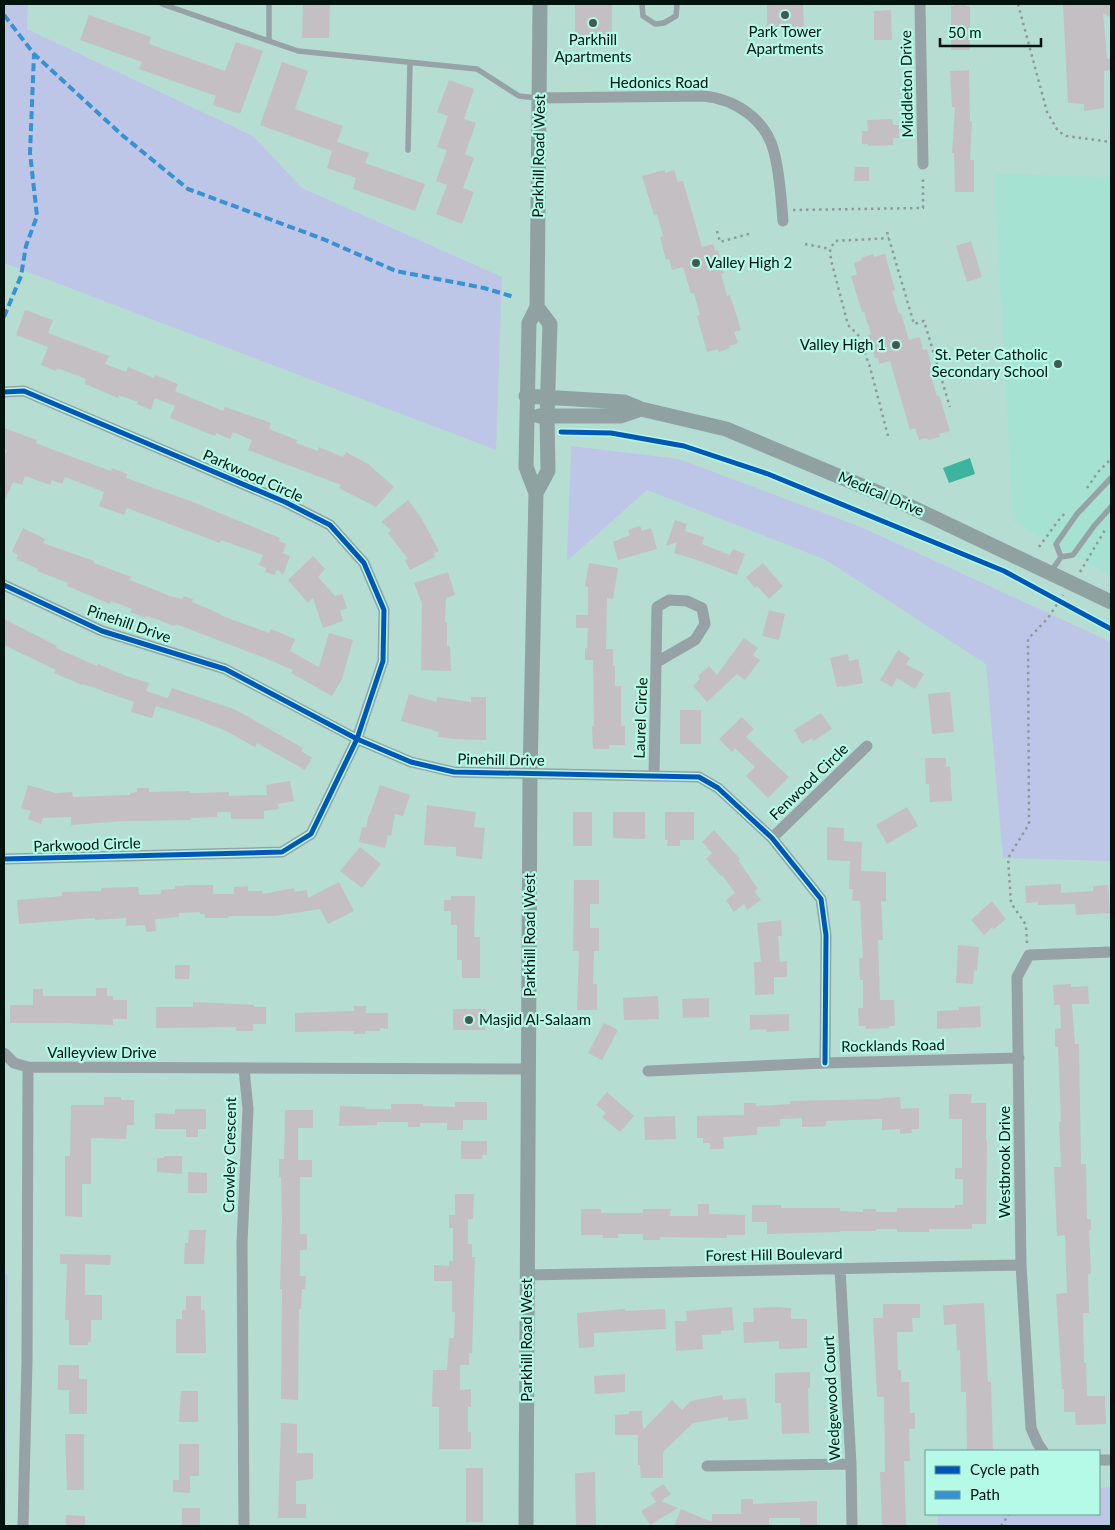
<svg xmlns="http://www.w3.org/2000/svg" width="1115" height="1530" font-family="Lato,sans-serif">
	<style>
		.built { fill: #a5e2d2 }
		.green { fill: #bec6e7 }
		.water { fill: #3cb49e }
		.building { fill: #c4bfc3 }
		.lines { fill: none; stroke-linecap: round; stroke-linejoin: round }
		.path { stroke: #8c9b9a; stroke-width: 2.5; stroke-dasharray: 2.5 4; stroke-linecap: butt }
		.service { stroke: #96a2a5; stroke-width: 5.5 }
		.minor { stroke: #96a2a5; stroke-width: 11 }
		.secondary { stroke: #90a1a2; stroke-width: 15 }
		.quiet { stroke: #3692d2; stroke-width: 4; stroke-dasharray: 8 4; stroke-linecap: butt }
		.cycleway-casing { stroke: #b4fae6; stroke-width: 8 }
		.cycleway { stroke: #0057b8; stroke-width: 5 }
		.poi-dot { fill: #405a52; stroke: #b4fae6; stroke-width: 2 }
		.labels { text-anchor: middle; stroke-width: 4.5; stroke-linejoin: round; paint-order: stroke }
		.poi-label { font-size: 15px; fill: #00130d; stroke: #b4fae6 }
		.street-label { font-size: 15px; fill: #00130d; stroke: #b4fae6 }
	</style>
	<rect width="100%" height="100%" fill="#b6ddd2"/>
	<!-- built -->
	<path class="built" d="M996,174L1108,177L1111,178V576L1013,521L996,207Z"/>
	<!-- green -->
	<path class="green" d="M4,4H28L27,29L253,136L302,188L502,277L496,450L4,263Z
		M571,446L679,459L861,527L1111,642V861L1003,858L986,664L826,560L647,490L567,561Z
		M4,1274L8,1276L6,1526H4Z
		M1111,1487V1526H938V1514H1099V1488Z"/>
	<!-- water -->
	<path class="water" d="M970,458L975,474L949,483L943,468Z"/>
	<!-- building -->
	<path class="building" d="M303,4H330L329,38H302Z
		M575,4H612V42H575Z
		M767,4H803L804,27H767Z
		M954,4H966V6H970V50H951V6H954Z
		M1063,4H1111V18L1103,13L1107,59L1111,58V70L1104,71V108L1084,111V104L1068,103Z
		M891,10L892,40H874V11Z
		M89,15L151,37L149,44L225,71L236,42L263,51L240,114L213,105L216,96L139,69L142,62L80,40Z
		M282,62L308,71L295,109L343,126L337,142L369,153L365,163L425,184L415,211L353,189L356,178L327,168L332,151L260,125Z
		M969,70L970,121H972L970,160H974V192H955L954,153H952L955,107H952L950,71Z
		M449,80L474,89L464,119L476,123L465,154L474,158L463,188L474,192L462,224L436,214L447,185L436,181L447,150L437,147L448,116L437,112Z
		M892,119L893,125H899V138H893V145L868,146V144H862V131H868L867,120Z
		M855,167H869V181H854Z
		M665,170V173L674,170L678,182L683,181L702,247L713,244L715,251L718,250L724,273L721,274L727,296L730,295L741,330L734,332L738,343L729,346L730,348L719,352L718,349L707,352L697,316L700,315L694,293L691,294L683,267L672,270L669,259L666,260L660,237L663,236L657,214L654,215L642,176Z
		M971,241L982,277L967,282L956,246Z
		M873,254L874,257L885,254L895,290L892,291L899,314L901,313L909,340L920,337L923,350L927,349L933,372L930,373L937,396L939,395L950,431L939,434L940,437L928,440L927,438L919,440L915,428L910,430L890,361L879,364L878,358H875L868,335L871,334L864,312H862L851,276L857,275L854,263L862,260L861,258Z
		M25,310L53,320L48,333L109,356L105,364L126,372L128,367L154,378L155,375L178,384L175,391L223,411L225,407L271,423L269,429L297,440L296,443L318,451L319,447L343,457L346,452L368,464L394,487L376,507L339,488L341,485L248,450L252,440L233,432L230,439L216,433L215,436L170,418L175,406L155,398L151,410L137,404L138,402L119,395L118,398L85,384L86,379L57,368L56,371L41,365L48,347L16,335Z
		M4,428L37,440L36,443L75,458L111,471L112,468L127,474L126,478L193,502L280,538L279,541L286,544L283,553L290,556L283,575L277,569L275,575L265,572L266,568L259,565L263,555L221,540L220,543L127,508L124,515L99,506L104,492L65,477L62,484L52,480L50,485L25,476L22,485L13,482L4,502V458L7,450L4,449Z
		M408,500L420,516L439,551L434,553L435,557L410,570L405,560L408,559L388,533L391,530L381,522Z
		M675,520L687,524L685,531L704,537L702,544L730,555L733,549L745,554L737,575L697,560L674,553L677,542L666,546Z
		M640,526L642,531L651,528L657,549L618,560L613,542L630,535L628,530Z
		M23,528L45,539L43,543L94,561V563L131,577L130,580L170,596L182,599L184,596L193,599L192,602L221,614L220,615L269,633L271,629L295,639L290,651L319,667L329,633L353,640L342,679L332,696L291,673L293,670L267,659L176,624L175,626L147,616L146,618L130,612L132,609L111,601L110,604L67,586L68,583L37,571L38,569L16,559L18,555L12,551Z
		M313,556L325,569L318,577L335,596L342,594L347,608L340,611L343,621L323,628L313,598L308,603L288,580Z
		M589,563L618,568L613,599L607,598L606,649H613V666H615V686H621V726H625V745H609V749H593L592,726H594L593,660H585V648L587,649L588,628H576V615H588V587L585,586Z
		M763,563L783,586L769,599L757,586L755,588L746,577Z
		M448,572L455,595L446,598L445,622L447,623V646H450L451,671L421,670L422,603L414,583Z
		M769,610L785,614L779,640L762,636Z
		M4,619L57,646L56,648L97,666L98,664L126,676L149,683L146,691L168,698L172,688L236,710L303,748L301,751L312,758L305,770L257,743L255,747L226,731L193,718L156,706L152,718L131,712L134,702L83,684L82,685L54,673L56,670L4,645Z
		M744,638L758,648L753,655L760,660L745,680L737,674L707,702L693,686L700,679L698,676L709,666L717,675Z
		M898,650L910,658L906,664L924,674L915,689L897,678L892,687L880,680Z
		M848,654L849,661L858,659L863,683L843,687L842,686L837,687L830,658Z
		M950,692L954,732L932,734L928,694Z
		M409,694L436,702L437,697L471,702V697H486V740L455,739L438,737L439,732L401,721Z
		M680,710H701V744H680Z
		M821,713L832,729L813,741L812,738L802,744L794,730Z
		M742,717L754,729L746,737L789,777L768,798L746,776L755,767L735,748L732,752L719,739Z
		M925,758H946V767L950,766L952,801L930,802L929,784H926Z
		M290,781L294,801L278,804L279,809L264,811V819H231V812H217V817L191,818V820L124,821L71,825V817L43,818L41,824L28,819L31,811L21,808L28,785L55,793L72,792L73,797L130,795V793L137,792V788H149V792L190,791V793L229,792V796L267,795L266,785Z
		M380,785L410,795L403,816L395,814L391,836L388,835L385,848L359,842L362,827L366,828L369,814H370Z
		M427,805L476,812L474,827L485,828L482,859L456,856V847L424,845Z
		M907,807L918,826L887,844L876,825Z
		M573,812H592V846H573Z
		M613,812H645V839L613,838Z
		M665,812H694V840H680V846H667L668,840H665Z
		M827,827L844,828V841L862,842L861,871L886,872V902L881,901L883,940H878L880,1000H894L895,1026H889V1028L866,1029V1026H859L858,1008H863V980H860L859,958H863L860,901H852L853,889H849L850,861L827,860Z
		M714,830L740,859L738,860L758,889L754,891L761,900L747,910L744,904L734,912L726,900L735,893L722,875L721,876L706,859L712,853L702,842Z
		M360,847L381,864L362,888L340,871Z
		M574,880H599V904H590V928H599V951H594L593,984H597V1010H577L579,951H573Z
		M339,882L354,911L328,924L320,909L275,916H229L228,918H205V914H200V912L179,913V917L155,919L156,931L146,932L145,925L126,926V918L95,920V918L19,924L17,900L62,896V892L101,891V888L138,887L139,895L161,894V890L175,889V886L192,885H213V894H234V887L248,886V891H262V894L294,888L295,892L307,890L308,898Z
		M1061,884V893L1093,891V886L1108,885L1110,913L1076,915L1075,904L1038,905V902L1026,903L1025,886Z
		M451,896H475L474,937H480V978H462V960H457V925H451V911H444V900H451Z
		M992,901L1006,919L994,929L992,927L984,935L971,920Z
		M781,920L782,936H778L780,962L787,961V977H774V994L755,995L754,962H761L757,923Z
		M958,945L979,947L977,971L974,970L973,984L956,983Z
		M175,965H190L189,979H175Z
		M1071,984V987L1088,986L1089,1004H1072L1075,1044H1079L1081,1164H1086L1087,1219H1091V1230H1089L1091,1274H1088L1089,1313H1083L1084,1363H1086L1087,1396H1105L1106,1424L1076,1425L1075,1412H1064V1389H1062L1056,1294L1067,1293L1065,1235L1057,1236L1054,1167H1061L1059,1122H1061L1058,1047H1055V1029L1061,1028L1060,1005H1054L1053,985Z
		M96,988H107V996H113V1000H127V1019H113V1025L61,1023H10V1005H33V989H43V996H96Z
		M658,996L659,1019L624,1020L623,998Z
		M709,998V1017L683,1018L682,999Z
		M193,1002L254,1005V1007H266V1024H253V1031H236V1027L156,1028V1007H193Z
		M354,1006H366V1013H388V1029L380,1028V1031H365V1034H354V1031L295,1032V1013L354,1011Z
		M980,1006L981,1027L937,1029V1011L959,1010V1007Z
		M453,1009H486L485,1030H453Z
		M789,1014V1031L766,1032V1029L750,1030V1015Z
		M604,1023L618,1030L602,1060L588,1053Z
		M607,1092L634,1116L620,1132L602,1117L606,1113L596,1105Z
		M949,1094H972L971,1103H986V1140H987L986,1224H972V1229H929V1232H897V1229H876V1231H840V1232L767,1234V1222H752V1205H781V1208H840V1211L863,1212V1209H876V1212H897V1208H955V1205H963V1179H955V1168H962V1119H949Z
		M104,1097H121V1100H134V1125H127L126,1139L91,1138V1184H82V1217L65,1216V1156H70L71,1105H104Z
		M900,1097L901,1109L919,1108V1129H911L912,1133L900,1134V1129L882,1130V1119L826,1121V1126L802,1127V1118L780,1119V1126L757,1127V1135L723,1137L724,1149H710V1143H703V1138H697V1116L744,1115V1103H756V1106L790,1104V1101L881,1099V1098Z
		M455,1102H487V1120H463V1130H447V1123H420V1127H408V1122H377V1125L339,1126L340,1106L365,1107V1109H391V1104H423V1106L455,1107Z
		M175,1109H206V1129H198V1137H186V1129H155V1113L175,1114Z
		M285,1110H313V1128H298V1160H312V1177H300V1234H307V1250H300V1276H306L305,1289H302L301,1309H299L298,1400L281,1399L282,1289H280L282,1217L281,1177H279V1159H284Z
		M675,1116L676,1139L645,1140L644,1117Z
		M461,1141H487V1155H482V1159H461Z
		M164,1156H182V1174L157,1172V1158H164Z
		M188,1172L207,1173V1193H188Z
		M455,1194H474L473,1219H468V1244H472V1257H475L472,1353H469V1365H460V1390L471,1389V1407H468V1432H471V1449H439V1407H432L433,1370H447L449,1338H454L455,1312H452V1281H434V1265L449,1266V1261H453V1228H449V1215H455Z
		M698,1204H709V1214L745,1215V1235H727V1238L660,1237V1240H643V1234H618V1238H603V1235H581V1209H601V1213H643V1209H671L670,1216H698Z
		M189,1230H206L204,1264H184L185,1243H188Z
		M60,1254L111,1255L110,1265L85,1264V1295H102V1320H91V1342H88V1345H69V1320H65L67,1264H60Z
		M186,1296H201V1310H205L206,1353H176V1319H182V1310H186Z
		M984,1303L988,1382H991L993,1451H967L966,1392H961L960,1350H957L956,1324L944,1325L943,1305Z
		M883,1304H920V1318H912L913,1332H897L898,1370H901V1382H909L910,1413H915V1429H909L910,1461H904L906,1526H882L880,1472H885L884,1397H877L873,1318H883Z
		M732,1307L734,1330L721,1331V1334L702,1335L703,1349L676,1351L675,1321H687L686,1311Z
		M774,1307L791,1308V1319H807V1348L779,1349V1341L744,1343L743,1322H754L753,1308Z
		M625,1309V1311L665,1309L666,1329L594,1333V1347L579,1348L577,1313Z
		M58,1365H79V1379H87V1414H69V1390H58Z
		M810,1372V1388H808L809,1433L782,1434L781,1403H775V1373Z
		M625,1374V1392L595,1394L594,1376Z
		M181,1391H198V1422H179Z
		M722,1395L723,1400L746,1398L748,1419L728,1421V1417L693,1423L663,1452V1478H641L640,1465H638V1435H615V1415L629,1414V1411H642L643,1430L672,1400L682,1410L691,1401Z
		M281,1423L297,1424V1453H313V1479L296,1481V1504H306V1518H278Z
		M65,1434H84V1490H67Z
		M179,1444H199V1476H190V1493L173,1492V1480H179Z
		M466,1468H483V1522H466Z
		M595,1472L596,1526H576L575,1473Z
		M663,1484L671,1494L661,1501L678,1508L650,1525L641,1511L656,1502L650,1493Z
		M741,1499H753V1504L817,1501V1526H800V1518H769V1526H674L681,1509L712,1522V1514H741Z
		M182,1508H200V1526H182Z
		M66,1515L85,1516V1526H66Z"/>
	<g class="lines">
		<!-- path -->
		<path class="path" d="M1018,4L1047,112L1058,131L1066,136L1111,142
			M793,210L923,208V176
			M717,231L720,242L752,233
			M887,232L914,324L924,321L950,407
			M805,244L830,249
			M888,436L870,367L858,335L848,325L831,260L830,249L835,241L889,238
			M1087,488L1098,472L1111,459
			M1039,547L1058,521L1065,513
			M1080,572L1105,530
			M1027,943L1026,925L1011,903L1008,858L1029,824L1028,639L1048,618L1063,595
			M1001,1526L1009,1514"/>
		<!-- service -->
		<path class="service" d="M162,4L298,51L477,69L519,96L537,98
			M269,4V41
			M642,4L643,16L655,24L664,23L676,16L677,4
			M408,150L410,63
			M1061,557L1056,544L1077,514L1111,478
			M1050,573L1061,557L1073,555L1094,526L1111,507"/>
		<!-- minor -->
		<path class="minor" d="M920,4L923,164
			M539,98L703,96C735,99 766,119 774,152C780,174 781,198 783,221
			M4,392L24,391L285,502L330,525L364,563L384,610L383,661L357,739L311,834L282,852L4,859
			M4,585L102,631L225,669L357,739L411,762L454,772L699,777L718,788L772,838L821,899L826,935L825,1063
			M654,776L657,607L669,600L687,601L702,608L705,624L695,640L657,662
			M772,838L867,746
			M4,1053L14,1063L28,1067L530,1069
			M244,1069L248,1109L242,1243L244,1526
			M648,1071L825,1063L1019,1058
			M840,1269L851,1464L852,1526
			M528,1275L1021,1265
			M1043,1451L1038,1444L1031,1428L1021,1265L1017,977L1029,955L1111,952
			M1099,1460H1111
			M707,1466L851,1464
			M23,1526L27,1361L28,1067"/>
		<!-- secondary -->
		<path class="secondary" d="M526,396L624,402L641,409L726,429L905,504L1111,602
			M539,416H621L641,409
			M536,493L548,471L547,416L550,324L537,307
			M526,1526L530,775L536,493L526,467L529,323L537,307L540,4"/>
		<!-- quiet -->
		<path class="quiet" d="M4,15L34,54L122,135L188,189L323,239L396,271L484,288L514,297
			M4,317L21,276L26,246L37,216L30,153L34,54"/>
		<defs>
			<path id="cycleway" d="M4,392L24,391L285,502L330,525L364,563L384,610L383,661L357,739L311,834L282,852L4,859
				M561,432L611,433L684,446L768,474L1004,571L1111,629
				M4,585L102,631L225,669L357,739L411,762L454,772L699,777L718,788L772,838L821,899L826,935L825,1063"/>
		</defs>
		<!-- cycleway casing -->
		<use href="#cycleway" class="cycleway-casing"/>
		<!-- cycleway -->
		<use href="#cycleway" class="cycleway"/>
	</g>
	<!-- markers -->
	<g class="poi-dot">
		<circle cx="785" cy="15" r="5"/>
		<circle cx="593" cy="23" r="5"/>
		<circle cx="696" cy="263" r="5"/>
		<circle cx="896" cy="345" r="5"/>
		<circle cx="1058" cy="364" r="5"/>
		<circle cx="469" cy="1020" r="5"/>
	</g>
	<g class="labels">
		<!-- poi labels -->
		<g class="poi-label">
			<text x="785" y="37">Park Tower<tspan x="785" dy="17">Apartments</tspan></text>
			<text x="593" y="45">Parkhill<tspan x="593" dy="17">Apartments</tspan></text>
			<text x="706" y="268" text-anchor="start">Valley High 2</text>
			<text x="886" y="350" text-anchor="end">Valley High 1</text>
			<text x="1048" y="360" text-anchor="end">St. Peter Catholic<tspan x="1048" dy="17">Secondary School</tspan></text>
			<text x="479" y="1025" text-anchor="start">Masjid Al-Salaam</text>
		</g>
		<!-- street labels -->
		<g class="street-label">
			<text x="659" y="88">Hedonics Road</text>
			<text transform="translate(907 84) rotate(-91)" y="5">Middleton Drive</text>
			<text transform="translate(539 156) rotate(-89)" y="5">Parkhill Road West</text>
			<text transform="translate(253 476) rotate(24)" y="5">Parkwood Circle</text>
			<text transform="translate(881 494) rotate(23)" y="5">Medical Drive</text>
			<text transform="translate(129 624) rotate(19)" y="5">Pinehill Drive</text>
			<text transform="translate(641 718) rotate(-88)" y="5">Laurel Circle</text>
			<text transform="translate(501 760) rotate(1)" y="5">Pinehill Drive</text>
			<text transform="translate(809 782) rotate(-44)" y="5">Fenwood Circle</text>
			<text transform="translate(87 845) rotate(-2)" y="5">Parkwood Circle</text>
			<text transform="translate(530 935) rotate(-90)" y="5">Parkhill Road West</text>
			<text transform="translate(893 1046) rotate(-1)" y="5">Rocklands Road</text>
			<text x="102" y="1058">Valleyview Drive</text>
			<text transform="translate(230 1155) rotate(-89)" y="5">Crowley Crescent</text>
			<text transform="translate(1005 1162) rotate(-90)" y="5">Westbrook Drive</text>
			<text transform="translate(774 1255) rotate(-1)" y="5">Forest Hill Boulevard</text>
			<text transform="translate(527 1340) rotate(-90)" y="5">Parkhill Road West</text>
			<text transform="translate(832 1398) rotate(-93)" y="5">Wedgewood Court</text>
		</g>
	</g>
	<!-- border -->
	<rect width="1115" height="1530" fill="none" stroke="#00130d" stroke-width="10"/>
	<!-- legend -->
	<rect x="925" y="1450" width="175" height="65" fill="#b4fae6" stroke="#6c9e8f"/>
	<rect x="935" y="1466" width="25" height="8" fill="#0057b8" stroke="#6c9e8f"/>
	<text x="970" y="1475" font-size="15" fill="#00130d">Cycle path</text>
	<rect x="935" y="1491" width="25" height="8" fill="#3692d2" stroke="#6c9e8f"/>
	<text x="970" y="1500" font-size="15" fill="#00130d">Path</text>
	<!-- scale -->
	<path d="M940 38v8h101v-8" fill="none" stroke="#00130d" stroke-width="2.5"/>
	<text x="948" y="38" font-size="15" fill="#00130d" stroke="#b4fae6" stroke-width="4" paint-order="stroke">50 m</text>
</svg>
